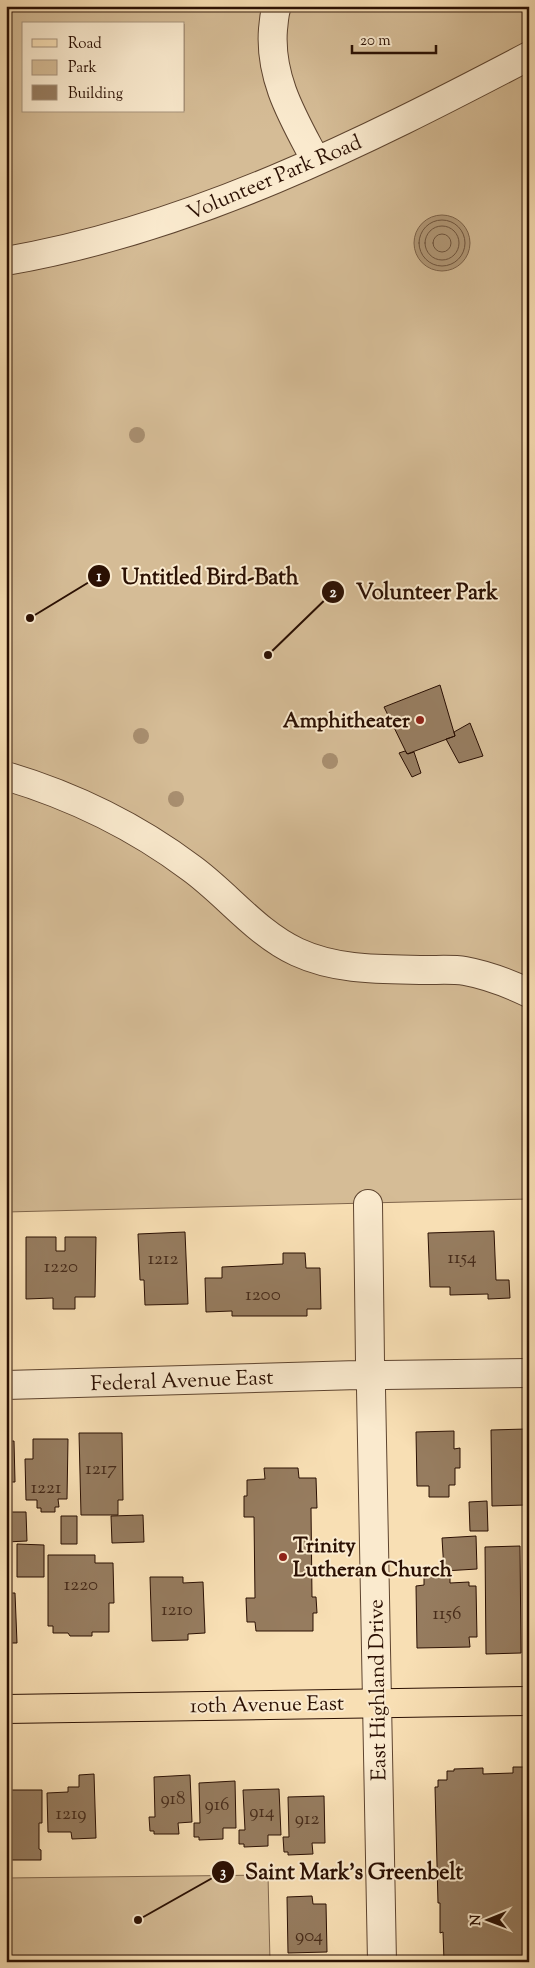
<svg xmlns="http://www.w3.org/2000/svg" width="535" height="1968" font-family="'Sorts Mill Goudy',serif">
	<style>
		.green { fill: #d5bc96; stroke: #80664c; fill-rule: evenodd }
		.water { fill: #b29978; stroke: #7c6249 }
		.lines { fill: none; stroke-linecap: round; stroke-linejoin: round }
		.shore { stroke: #6e543e; stroke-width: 1 }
		.building { fill: #967c5f; stroke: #2b1003 }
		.minor-casing { stroke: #5e442f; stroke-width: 30 }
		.major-casing { stroke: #2b1003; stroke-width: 30 }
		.minor { stroke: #faeace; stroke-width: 28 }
		.major { stroke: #f8dfb4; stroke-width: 28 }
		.tree { fill: #a88e6f }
		.poi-dot { fill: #8f2418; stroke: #faeace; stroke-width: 2 }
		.labels { text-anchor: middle; stroke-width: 4; stroke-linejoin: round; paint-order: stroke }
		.number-label { font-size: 19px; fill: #462b1a }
		.street-label { font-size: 21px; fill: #2b1003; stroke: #faeace }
		.poi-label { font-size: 21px; font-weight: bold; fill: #2b1003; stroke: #faeace; text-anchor: end }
		.leader { fill: none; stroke: #2b1003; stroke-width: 2 }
		.callout-dot { fill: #2b1003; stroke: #faeace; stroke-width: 2 }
		.mark-label { font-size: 15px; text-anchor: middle; font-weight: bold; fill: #fff }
		.callout-label { font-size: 22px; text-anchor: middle; font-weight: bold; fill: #2b1003; stroke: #faeace; stroke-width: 4; stroke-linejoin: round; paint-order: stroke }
	</style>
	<rect width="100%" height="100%" fill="#f8dfb4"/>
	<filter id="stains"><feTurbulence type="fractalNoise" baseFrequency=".004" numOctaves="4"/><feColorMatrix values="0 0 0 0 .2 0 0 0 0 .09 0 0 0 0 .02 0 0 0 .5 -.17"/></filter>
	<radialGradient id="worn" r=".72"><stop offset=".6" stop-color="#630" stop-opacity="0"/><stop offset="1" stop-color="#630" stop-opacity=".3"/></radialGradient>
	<!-- green -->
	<path class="green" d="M6,6H529V1199L6,1212ZM24,24H184V111H24Z
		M268,1875L270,1962H6V1878Z"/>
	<!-- water -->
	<path class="water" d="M414 243a28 28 0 1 1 56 0a28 28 0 1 1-56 0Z"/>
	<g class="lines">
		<!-- shore -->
		<path class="shore" d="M419 243a23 23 0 1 1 46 0a23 23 0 1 1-46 0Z
			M425 243a17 17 0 1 1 34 0a17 17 0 1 1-34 0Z
			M433 243a9 9 0 1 1 18 0a9 9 0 1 1-18 0Z"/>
	</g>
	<!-- building -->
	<path class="building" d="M440,685L455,736L407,754L384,707Z
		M470,723L483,756L459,763L446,739L455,736L454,732Z
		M405,751L408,754L414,752L421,773L412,777L399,753Z
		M494,1231L496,1280H509L510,1298L488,1299V1294L450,1295V1287H430L428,1233Z
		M185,1232L188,1304L145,1305L144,1280H140L138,1234Z
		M26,1237H56V1251H65V1237H96L95,1297H75V1309H53V1298L26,1299Z
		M283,1253H305L306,1268H320L321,1309H307V1316H232V1311L206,1312L205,1278H222V1267L283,1264Z
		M526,1429V1459H529V1472H525L526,1505L492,1506L491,1430Z
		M454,1431V1449L460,1448V1468H455V1485H449V1497H429V1486H417L416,1432Z
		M79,1433H122L123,1500H118V1515H81Z
		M33,1439H68L67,1499H58L59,1507H55V1512H41V1508H37V1500H26L25,1459H33Z
		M6,1441H14L15,1482H6Z
		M264,1468H298L299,1478H316L317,1508H311L312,1597H316L317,1613H313V1631H256L255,1622H247L246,1598H255L254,1517H244V1496H247V1480L265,1479Z
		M487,1501L488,1531H470L469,1502Z
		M6,1512H26L27,1541L6,1542Z
		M143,1515L144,1542L112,1543L111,1516Z
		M61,1516H77V1544H61Z
		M476,1536L477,1569L444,1571L442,1538Z
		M17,1544L44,1545V1577H17Z
		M520,1546L521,1653L486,1654L485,1547Z
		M48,1555H95V1563H113L114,1603H109V1632H92V1636H70L68,1633H53V1626H48Z
		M424,1575H450V1583L469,1582V1586H476L477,1637H469L470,1647L417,1648L416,1586L424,1585Z
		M150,1577H183V1583L203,1582L205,1633L188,1634V1640L152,1641Z
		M6,1593H15L17,1643H6Z
		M513,1767H529V1962L444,1961L443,1932L440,1933V1903H438L435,1787H438V1780H447V1771H454V1769L483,1768V1774L513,1773Z
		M94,1774L96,1838L72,1839L71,1832H48L47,1793L68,1792V1787H79V1775Z
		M190,1775L192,1822L178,1823L179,1834H154V1831H150L149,1817H155L154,1777Z
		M235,1781L236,1828H223V1839L199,1840V1837H194V1823H200L199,1783Z
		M279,1789L281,1835H268V1846L244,1847V1844H239V1830H245L243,1790Z
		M6,1790H42V1823H39V1849L41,1850V1860H6Z
		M324,1796L325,1843H312L313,1854L288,1855V1852H284L283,1837H289L288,1797Z
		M312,1896L313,1904H326L327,1952L288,1953L287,1897Z"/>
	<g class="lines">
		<defs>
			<path id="minor" d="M277,6C274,13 274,22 273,29C269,79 294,119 316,161
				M6,261C192,229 363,143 529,56
				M6,776C73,796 135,826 191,868C227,894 256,933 297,952C338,971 383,969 427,970C439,970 453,969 465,971C487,975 508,983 529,993
				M368,1204L370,1362
				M384,1375L529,1373
				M6,1385L358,1375
				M371,1389L382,1962"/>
			<path id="major" d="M6,1709L529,1701"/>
		</defs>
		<!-- minor casing -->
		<use href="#minor" class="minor-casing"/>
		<!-- major casing -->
		<use href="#major" class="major-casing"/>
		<!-- minor -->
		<use href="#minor" class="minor"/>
		<!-- major -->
		<use href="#major" class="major"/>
	</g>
	<!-- trees -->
	<g class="tree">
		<circle cx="137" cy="435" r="8"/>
		<circle cx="141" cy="736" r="8"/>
		<circle cx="330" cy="761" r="8"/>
		<circle cx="176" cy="799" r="8"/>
	</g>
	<!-- markers -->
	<g class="poi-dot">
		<circle cx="420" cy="720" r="5"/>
		<circle cx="283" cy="1557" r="5"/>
	</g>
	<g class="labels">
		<!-- number labels -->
		<g class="number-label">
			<text x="462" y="1263">1154</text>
			<text x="163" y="1264">1212</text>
			<text x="61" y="1272">1220</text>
			<text x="263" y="1300">1200</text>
			<text x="101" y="1474">1217</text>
			<text x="46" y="1493">1221</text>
			<text x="81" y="1590">1220</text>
			<text x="177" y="1615">1210</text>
			<text x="447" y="1619">1156</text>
			<text x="173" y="1804">918</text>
			<text x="217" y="1810">916</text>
			<text x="262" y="1817">914</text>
			<text x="71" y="1819">1219</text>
			<text x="307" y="1824">912</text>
			<text x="309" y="1941">904</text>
		</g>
		<!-- street labels -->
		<g class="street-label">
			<text transform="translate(274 177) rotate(-23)" y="7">Volunteer Park Road</text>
			<text transform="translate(182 1380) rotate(-2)" y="7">Federal Avenue East</text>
			<text transform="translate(377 1690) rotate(-91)" y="7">East Highland Drive</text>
			<text transform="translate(267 1704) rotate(-1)" y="7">10th Avenue East</text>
		</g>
		<!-- poi labels -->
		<g class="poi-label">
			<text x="410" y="727">Amphitheater</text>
			<text x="293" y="1552" text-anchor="start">Trinity<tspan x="293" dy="24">Lutheran Church</tspan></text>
		</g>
	</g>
	<!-- callouts -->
	<path class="leader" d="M30 618L99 576M268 655L333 592M138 1920L223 1872"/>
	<g class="callout-dot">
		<circle cx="30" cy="618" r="5"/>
		<circle cx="268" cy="655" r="5"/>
		<circle cx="138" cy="1920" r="5"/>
		<circle cx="99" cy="576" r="12"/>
		<circle cx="333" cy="592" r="12"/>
		<circle cx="223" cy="1872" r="12"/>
	</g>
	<g class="mark-label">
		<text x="99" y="581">1</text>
		<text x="333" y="597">2</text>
		<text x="223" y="1877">3</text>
	</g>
	<g class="callout-label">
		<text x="210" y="584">Untitled Bird-Bath</text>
		<text x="427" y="599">Volunteer Park</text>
		<text x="354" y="1879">Saint Mark's Greenbelt</text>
	</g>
	<!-- margin -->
	<rect width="535" height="1968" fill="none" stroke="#f8dfb4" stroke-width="25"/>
	<rect x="8" y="8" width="520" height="1953" fill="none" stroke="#2b1003" stroke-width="2.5"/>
	<rect x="12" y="12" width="510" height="1943" fill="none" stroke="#2b1003"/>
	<!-- legend -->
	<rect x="22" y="22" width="162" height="90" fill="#faeace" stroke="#a7937d"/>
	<rect x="32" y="39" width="25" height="8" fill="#f8dfb4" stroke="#a7937d"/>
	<text x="68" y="48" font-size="15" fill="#2b1003">Road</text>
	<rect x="32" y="60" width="25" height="15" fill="#d5bc96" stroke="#a7937d"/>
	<text x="68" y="72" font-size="15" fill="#2b1003">Park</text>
	<rect x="32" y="85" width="25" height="15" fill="#967c5f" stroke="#a7937d"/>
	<text x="68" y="98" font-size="15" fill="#2b1003">Building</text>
	<!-- north arrow -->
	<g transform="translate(488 1920) rotate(269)" stroke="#faeace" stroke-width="4" paint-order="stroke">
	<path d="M0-4L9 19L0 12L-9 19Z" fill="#2b1003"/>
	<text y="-8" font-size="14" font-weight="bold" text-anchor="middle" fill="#2b1003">N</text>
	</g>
	<!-- scale -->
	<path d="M352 45v8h84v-8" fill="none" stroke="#2b1003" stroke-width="2.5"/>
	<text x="360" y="45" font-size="15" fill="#2b1003" stroke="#faeace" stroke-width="4" paint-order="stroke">20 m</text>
	<rect width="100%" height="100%" filter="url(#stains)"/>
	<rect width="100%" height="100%" fill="url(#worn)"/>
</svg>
